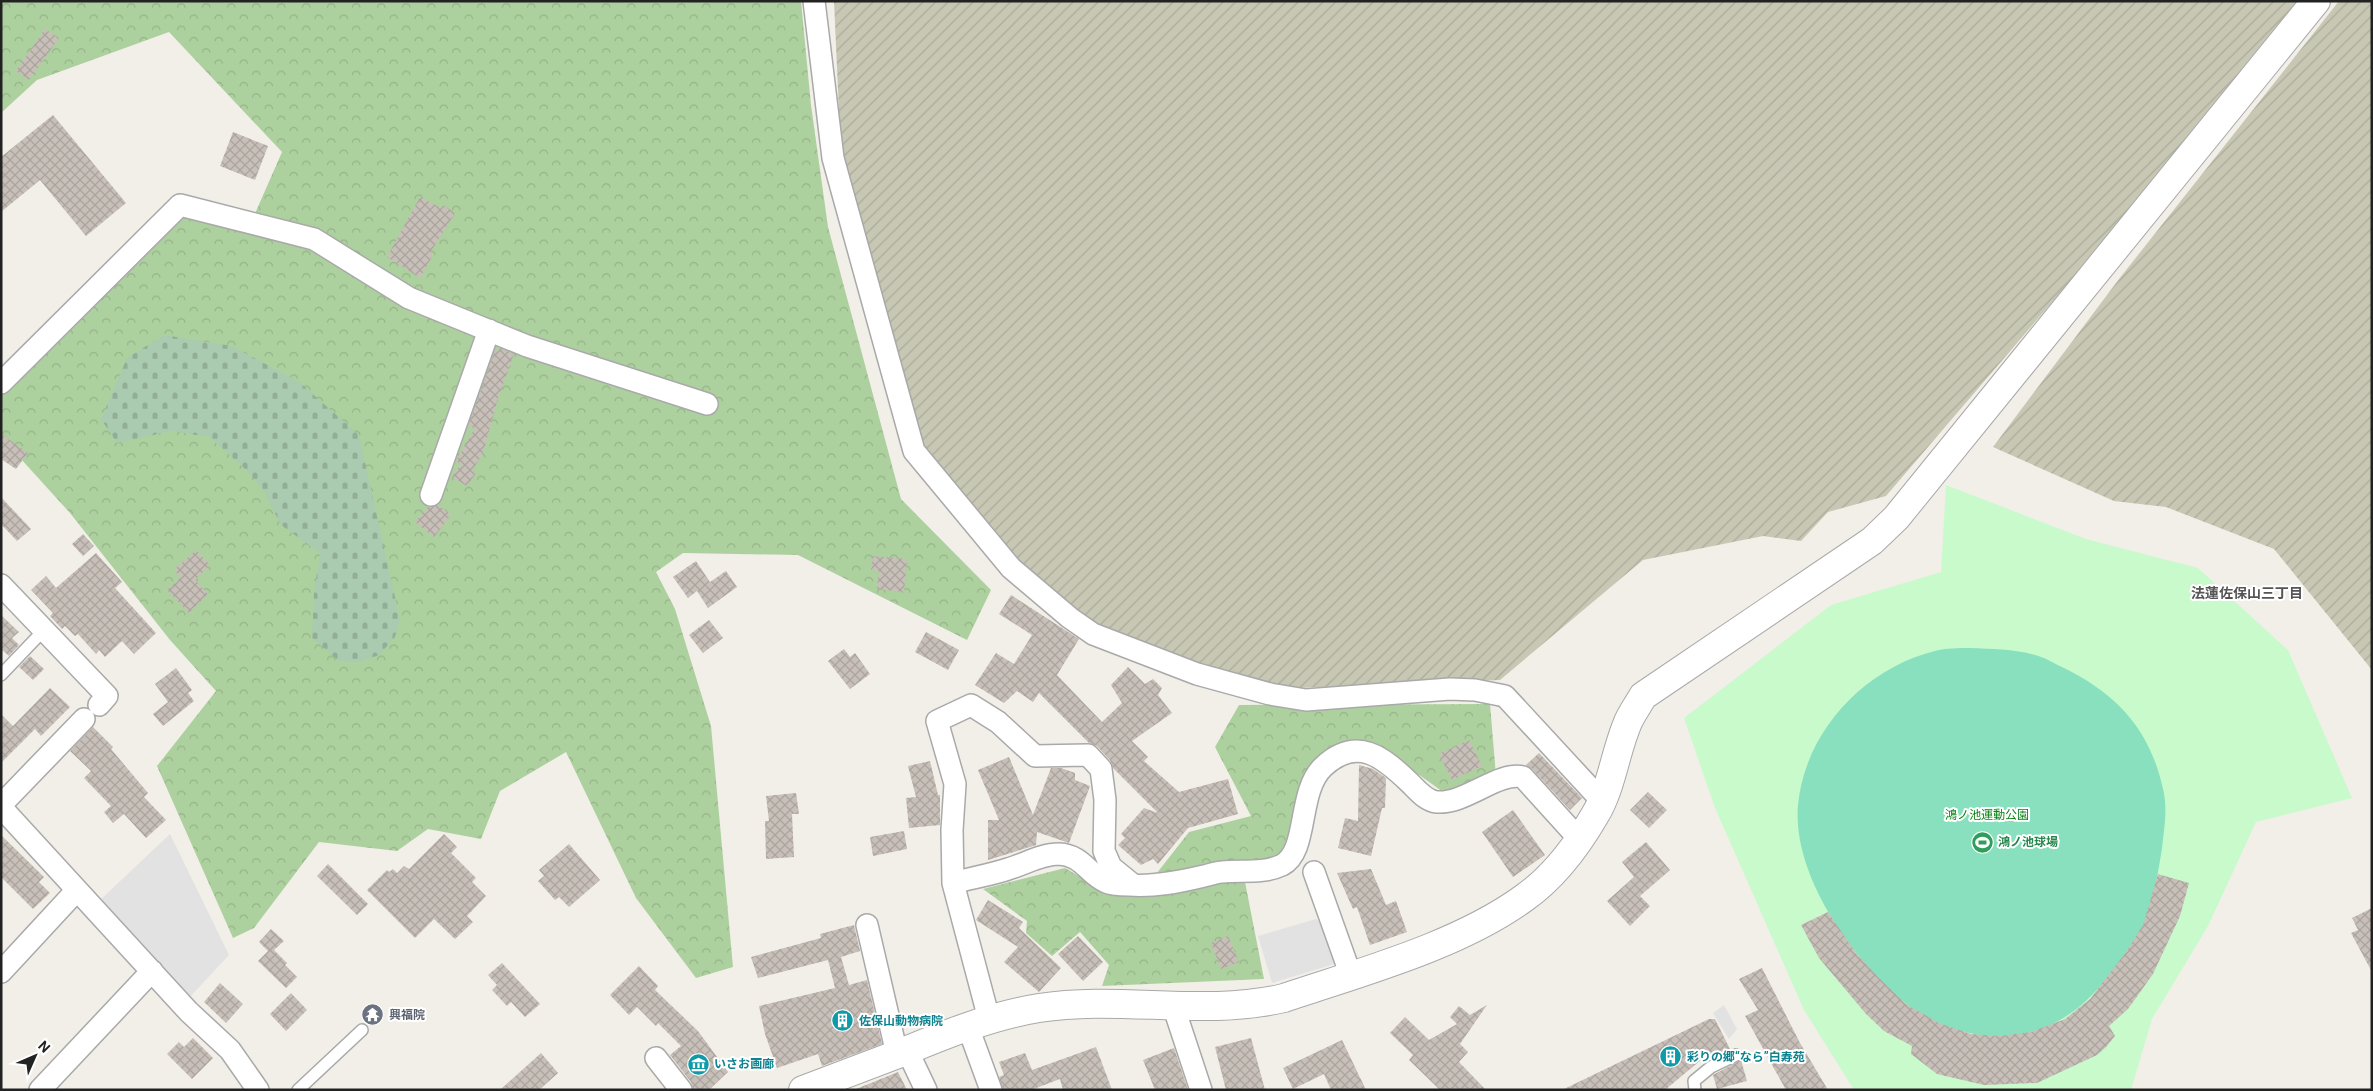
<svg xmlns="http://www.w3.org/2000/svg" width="2373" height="1091" font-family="Roboto,'Noto Sans JP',sans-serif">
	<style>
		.construction { fill: url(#construction-furrows) }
		.forest { fill: url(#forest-crowns) }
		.cemetery { fill: url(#cemetery-stones) }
		.park { fill: #c8facc }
		.pitch { fill: #88e0be }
		.parking { fill: #e2e2e2 }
		.building { fill: url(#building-cross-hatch) }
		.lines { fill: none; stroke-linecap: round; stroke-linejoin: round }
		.service-casing { stroke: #a9a9a9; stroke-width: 14 }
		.minor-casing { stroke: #a9a9a9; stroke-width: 24 }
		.tertiary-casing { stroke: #a9a9a9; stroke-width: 30 }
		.service { stroke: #fff; stroke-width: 11 }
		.minor { stroke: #fff; stroke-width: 21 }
		.tertiary { stroke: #fff; stroke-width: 28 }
		.labels { text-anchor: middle; stroke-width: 4; stroke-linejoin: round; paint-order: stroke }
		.park-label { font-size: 12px; fill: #0c8416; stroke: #fff }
		.leisure-label { font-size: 12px; font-weight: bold; fill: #27864d; stroke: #fff; text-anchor: start }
		.worship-label { font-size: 12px; font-weight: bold; fill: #5b616d; stroke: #fff; text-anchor: start }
		.culture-label { font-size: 12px; font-weight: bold; fill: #0d838f; stroke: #fff; text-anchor: start }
		.neighbourhood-label { font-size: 14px; font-weight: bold; fill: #555; stroke: #fff }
	</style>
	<defs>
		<pattern id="construction-furrows" width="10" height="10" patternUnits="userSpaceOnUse" patternTransform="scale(1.25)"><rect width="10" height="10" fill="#c7c7b4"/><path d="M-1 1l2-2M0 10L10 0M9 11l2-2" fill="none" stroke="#abab9a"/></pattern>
		<pattern id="forest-crowns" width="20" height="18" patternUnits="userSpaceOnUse" patternTransform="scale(1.25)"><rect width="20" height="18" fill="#add19e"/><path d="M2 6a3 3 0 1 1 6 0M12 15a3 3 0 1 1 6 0" fill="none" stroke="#95b388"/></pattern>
		<pattern id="cemetery-stones" width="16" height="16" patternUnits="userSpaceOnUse" patternTransform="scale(1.25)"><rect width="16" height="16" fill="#aacbaf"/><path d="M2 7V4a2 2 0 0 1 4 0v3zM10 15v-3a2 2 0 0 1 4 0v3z" fill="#92ae96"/></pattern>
		<pattern id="building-cross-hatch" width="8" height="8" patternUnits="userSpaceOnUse" patternTransform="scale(1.25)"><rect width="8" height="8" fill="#c7bfb8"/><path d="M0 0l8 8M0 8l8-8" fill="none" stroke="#aba49e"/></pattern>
	</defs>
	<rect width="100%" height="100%" fill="#f2efe9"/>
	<!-- construction -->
	<path class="construction" d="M834,1H2299L2077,273L1886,496L1828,512L1801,541L1763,536L1643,560L1500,680L1267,689L1155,652L1078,615L1018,561L923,444L841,157Z
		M2339,1H2372V670L2274,549L2166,507L2114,501L1993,447L2119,279Z"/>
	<!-- forest -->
	<path class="forest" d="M1,1H801L811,105L828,227L901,499L991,590L967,640L798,555L683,553L656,572L675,609L711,726L733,967L696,978L636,898L566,752L500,791L481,839L428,829L397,851L319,842L254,928L233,938L157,766L216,691L170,640L70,513L1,437V390L177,213L249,227L282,152L169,32L37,80L1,113Z
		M1490,704L1496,776L1443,792L1386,751L1326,753L1294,805L1286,849L1279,859L1153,878L1189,832L1251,816L1215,747L1239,705Z
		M1065,868L1099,888L1143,896L1217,879L1245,882L1264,979L1102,986L1109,965L1080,932L1052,956L1026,933L1027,921L983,889Z"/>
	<!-- cemetery -->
	<path class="cemetery" d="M164,335L232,346L299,382L359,435L400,620L395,637L379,655L360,662L339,661L312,638L314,593L320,553L281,525L264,491L244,468L209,437L171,431L117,443L101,419L127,358Z"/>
	<!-- park -->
	<path class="park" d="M1946,485L2086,539L2198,568L2288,650L2352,798L2256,822L2208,926L2152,1019L2131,1090H1854L1804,1010L1715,808L1684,718L1831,605L1941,572Z"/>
	<!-- pitch -->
	<path class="pitch" d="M1970,648C1991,649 2015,649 2035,655C2044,657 2053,663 2062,667C2116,693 2150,729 2163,789C2168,809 2164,829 2162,848C2158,873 2154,899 2144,923C2138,937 2127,950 2118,963C2088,1006 2053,1036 1997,1036C1965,1036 1930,1023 1904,1002C1853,960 1792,876 1798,805C1805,731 1865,668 1935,651C1946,648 1959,648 1970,648Z"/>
	<!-- parking -->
	<path class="parking" d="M170,834L229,955L188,999L97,903Z
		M1316,919L1322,923L1334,964L1272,983L1258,936Z
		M1724,1005L1737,1029L1729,1039L1713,1013Z"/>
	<!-- building -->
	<path class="building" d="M45,29L59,38L29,80L16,71Z
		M53,115L126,203L86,236L40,180L1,212V157Z
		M233,132L268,146L255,180L220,166Z
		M420,197L441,208L443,205L455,213L430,253L433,255L420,278L387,257Z
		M500,348L514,354L498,398L483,453L472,471L476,473L467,486L452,477L461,464L456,461L475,428L468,426L495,350L499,351Z
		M1,434L28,453L16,469L1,459Z
		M1,497L31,529L17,541L1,524Z
		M438,505L451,515L434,537L415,522L428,507Z
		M83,534L94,546L83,556L72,544Z
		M196,550L210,565L195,580L208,594L189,613L167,590L181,577L174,570Z
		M96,553L122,582L115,588L156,633L134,654L122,641L105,657L99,650L96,654L78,634L75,636L65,626L62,629L50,616L53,613L31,590L46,576L56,588Z
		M873,556L907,559L904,592L877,589L879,571L871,570Z
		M696,561L710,582L726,571L737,587L708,608L697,591L688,598L673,577Z
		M1011,595L1079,639L1057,675L1102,722L1122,703L1111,685L1128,667L1145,684L1153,679L1162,688L1158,695L1172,713L1132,741L1148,757L1144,761L1179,792L1228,779L1238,814L1188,828L1158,864L1153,859L1141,865L1118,845L1125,838L1121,834L1144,808L1158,813L1113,768L1110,760L1097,746L1089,743L1039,693L1033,702L1017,691L1004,703L975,685L996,653L1014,664L1032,635L999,614Z
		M1,615L19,632L12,638L19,645L9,656L1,649Z
		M709,620L723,638L703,653L689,635Z
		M926,632L959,650L948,670L915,652Z
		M844,649L850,657L855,653L870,674L850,689L828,661Z
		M30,656L44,669L33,680L19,667Z
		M176,668L192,690L188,693L194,701L163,726L153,714L168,702L155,684Z
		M50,688L70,707L41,736L35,729L1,763V714L13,726Z
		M93,727L113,747L111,749L148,793L144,797L166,820L146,838L124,814L113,823L104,812L111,806L84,778L91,771L70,751Z
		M1469,740L1482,766L1452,780L1439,754Z
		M1539,753L1582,798L1570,810L1532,769L1526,765Z
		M1009,757L1033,815L1051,768H1061L1075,773V780L1090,786L1069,843L1037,832L1036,845L988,860V820H999L978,770Z
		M930,761L938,795H940V825L909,828L906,798L916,797L908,766Z
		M1359,765L1373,769L1386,778L1385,808H1382L1371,856L1338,848L1345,818L1358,821Z
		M1648,792L1667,810L1649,828L1630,810Z
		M796,793L799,814H792L794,857L766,859L765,821H769L766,796Z
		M1513,810L1545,855L1513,877L1482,832Z
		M904,831L907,849L873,856L870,837Z
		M444,834L457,847L451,853L476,878L472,882L486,896L467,916L473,922L455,939L434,919L415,938L367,890L387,870L389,872L393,869L397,873L404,866L409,869Z
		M1,835L44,877L39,882L50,893L33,909L1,877Z
		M1646,842L1670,870L1640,896L1650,906L1630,926L1607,901L1634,877L1622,862Z
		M569,844L600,880L569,907L559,897L555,900L538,881L544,876L539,870Z
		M328,864L368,904L357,915L317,876Z
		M1371,869L1386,905L1396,901L1407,932L1370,945L1357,907L1353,909L1337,873Z
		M2158,874L2189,883L2180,916L2153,974L2128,1009L2109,1026L2115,1036L2106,1047L2097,1055L2037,1083L1984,1085L1937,1074L1911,1054L1912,1046L1884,1031L1866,1014L1819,958L1801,925L1828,912L1856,953L1879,978L1906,1004L1939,1023L1971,1034L1999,1036L2031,1032L2065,1019L2090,999L2126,952L2143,925Z
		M988,900L1023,922L1019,928L1061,968L1039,992L1004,962L1018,947L976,920Z
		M2372,908V972L2351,933L2358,930L2352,918Z
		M854,925L860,951L841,957L849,985L867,980L882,1044L822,1066L818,1054L777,1068L765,1034L759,1006L835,988L828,960L758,978L751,957L821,938L820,934Z
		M271,929L284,941L274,950L287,963L285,965L297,977L286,988L258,961L268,951L259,942Z
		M1078,936L1103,962L1083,981L1058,954Z
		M1228,936L1239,962L1221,969L1211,943Z
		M502,963L540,1004L525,1017L511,1002L507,1006L492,990L497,985L488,975Z
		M639,966L658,986L655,990L698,1031L728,1072L709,1090H693L691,1082L670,1055L681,1046L658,1023L656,1026L637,1007L629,1015L610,995Z
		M1762,968L1800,1043L1828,1090H1786L1745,1016L1758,1010L1739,979Z
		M220,983L243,1004L226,1023L204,1002Z
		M291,993L307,1010L286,1031L270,1014Z
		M1487,1005L1460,1044L1468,1052L1459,1062L1486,1090H1440L1409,1060L1413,1055L1390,1033L1405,1017L1429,1040L1457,1024L1450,1017L1459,1006L1470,1015Z
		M1709,1019H1715L1730,1049L1709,1060L1708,1054L1665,1090H1562Z
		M193,1038L213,1058L192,1079L167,1054L179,1042L184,1047Z
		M1251,1038L1265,1090H1226L1215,1047Z
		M1342,1040L1366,1090H1331L1324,1074L1293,1089L1283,1068Z
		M1096,1047L1112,1090H1063L1060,1079L1031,1090H1003L999,1077L1004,1075L999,1062L1025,1053L1032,1070Z
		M1174,1048L1188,1090H1155L1143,1060Z
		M541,1053L558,1073L539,1090H500Z
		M1741,1060L1747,1081L1717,1089L1713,1075Z
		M898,1072L907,1090H856V1089Z"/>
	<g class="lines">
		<defs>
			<path id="service" d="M1,675L44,630
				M298,1090L362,1030
				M1695,1090L1694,1081L1711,1067L1736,1055"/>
			<path id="minor" d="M814,1L833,158L914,451L1011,568L1070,618L1093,634L1197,674L1270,694L1306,700L1450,689L1475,690L1505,696L1602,801
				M1,383L180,205L314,239L409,298L527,346L707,404
				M431,495L489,330
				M1,585L107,696L99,705
				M1,805L84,719
				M1,807L189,1012L230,1050L258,1090
				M1314,872L1351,976
				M953,883C971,878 990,875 1008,869C1025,864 1041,854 1059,854C1082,855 1088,874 1106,882C1112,885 1122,885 1129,885C1154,887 1179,882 1204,876C1210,875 1216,872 1222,872C1242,870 1263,874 1282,865C1309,851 1297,792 1323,767C1357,735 1383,757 1410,783C1418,791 1426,801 1437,802C1466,804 1498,771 1523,777L1580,840
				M867,925L897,1054
				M1,972L77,890
				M1173,1005L1201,1090
				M989,1019L953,883L952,830L955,784L937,721L971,705L998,722L1035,756L1088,755L1101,769L1105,800L1104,851L1111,867L1132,884
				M968,1027L991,1090
				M907,1050L926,1090
				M656,1058L681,1090
				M40,1090L152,971"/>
			<path id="tertiary" d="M803,1090C835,1078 867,1066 898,1054C944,1035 990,1016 1039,1008C1120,995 1203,1017 1284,998C1361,972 1458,946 1524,898C1554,877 1577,846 1595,815C1612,787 1615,752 1628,722C1632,713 1638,705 1643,696L1872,541L1896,518L2316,1"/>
		</defs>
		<!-- service casing -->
		<use href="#service" class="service-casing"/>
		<!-- minor casing -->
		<use href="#minor" class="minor-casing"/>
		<!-- tertiary casing -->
		<use href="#tertiary" class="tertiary-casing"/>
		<!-- service -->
		<use href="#service" class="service"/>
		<!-- minor -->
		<use href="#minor" class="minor"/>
		<!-- tertiary -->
		<use href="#tertiary" class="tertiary"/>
	</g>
	<!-- icons -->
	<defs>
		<symbol id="stadium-disc" viewBox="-11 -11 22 22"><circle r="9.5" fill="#2e9e5b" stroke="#fff"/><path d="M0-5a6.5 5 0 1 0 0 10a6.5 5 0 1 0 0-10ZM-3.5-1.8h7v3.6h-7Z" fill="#fff"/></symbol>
		<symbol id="temple-disc" viewBox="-11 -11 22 22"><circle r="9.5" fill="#6b7280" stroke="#fff"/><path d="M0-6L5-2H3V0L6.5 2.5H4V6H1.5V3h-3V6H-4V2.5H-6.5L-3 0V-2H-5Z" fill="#fff"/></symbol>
		<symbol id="building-disc" viewBox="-11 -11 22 22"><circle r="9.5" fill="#0f9aa8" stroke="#fff"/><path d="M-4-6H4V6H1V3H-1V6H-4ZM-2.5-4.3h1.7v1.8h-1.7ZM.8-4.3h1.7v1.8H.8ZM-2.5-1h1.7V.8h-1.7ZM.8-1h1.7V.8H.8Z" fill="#fff"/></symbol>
		<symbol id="museum-disc" viewBox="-11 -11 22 22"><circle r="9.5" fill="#0f9aa8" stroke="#fff"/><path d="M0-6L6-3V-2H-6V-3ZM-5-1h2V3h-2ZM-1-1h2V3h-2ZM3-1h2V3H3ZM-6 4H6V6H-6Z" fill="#fff"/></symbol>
	</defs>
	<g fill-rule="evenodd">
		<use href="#stadium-disc" x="1970" y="830" width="25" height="25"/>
		<use href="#temple-disc" x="360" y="1002" width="25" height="25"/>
		<use href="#building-disc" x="830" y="1008" width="25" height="25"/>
		<use href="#building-disc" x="1658" y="1044" width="25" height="25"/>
		<use href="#museum-disc" x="686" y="1052" width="25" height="25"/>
	</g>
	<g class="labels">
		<!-- park labels -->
		<g class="park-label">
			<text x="1987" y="819">鴻ノ池運動公園</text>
		</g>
		<!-- leisure labels -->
		<g class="leisure-label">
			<text x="1998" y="846">鴻ノ池球場</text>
		</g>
		<!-- worship labels -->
		<g class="worship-label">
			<text x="389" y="1019">興福院</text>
		</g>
		<!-- culture labels -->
		<g class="culture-label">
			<text x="859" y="1025">佐保山動物病院</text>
			<text x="1687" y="1061">彩りの郷“なら”白寿苑</text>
			<text x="714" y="1068">いさお画廊</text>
		</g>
		<!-- neighbourhood labels -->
		<g class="neighbourhood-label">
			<text x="2247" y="598">法蓮佐保山三丁目</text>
		</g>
	</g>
	<!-- border -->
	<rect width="2373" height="1091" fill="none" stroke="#222222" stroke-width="5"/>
	<!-- north arrow -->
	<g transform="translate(35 1056) rotate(45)" stroke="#ffffff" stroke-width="4" paint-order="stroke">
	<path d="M0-4L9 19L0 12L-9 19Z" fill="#222222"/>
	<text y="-8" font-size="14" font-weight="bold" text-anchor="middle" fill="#222222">N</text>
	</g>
</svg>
